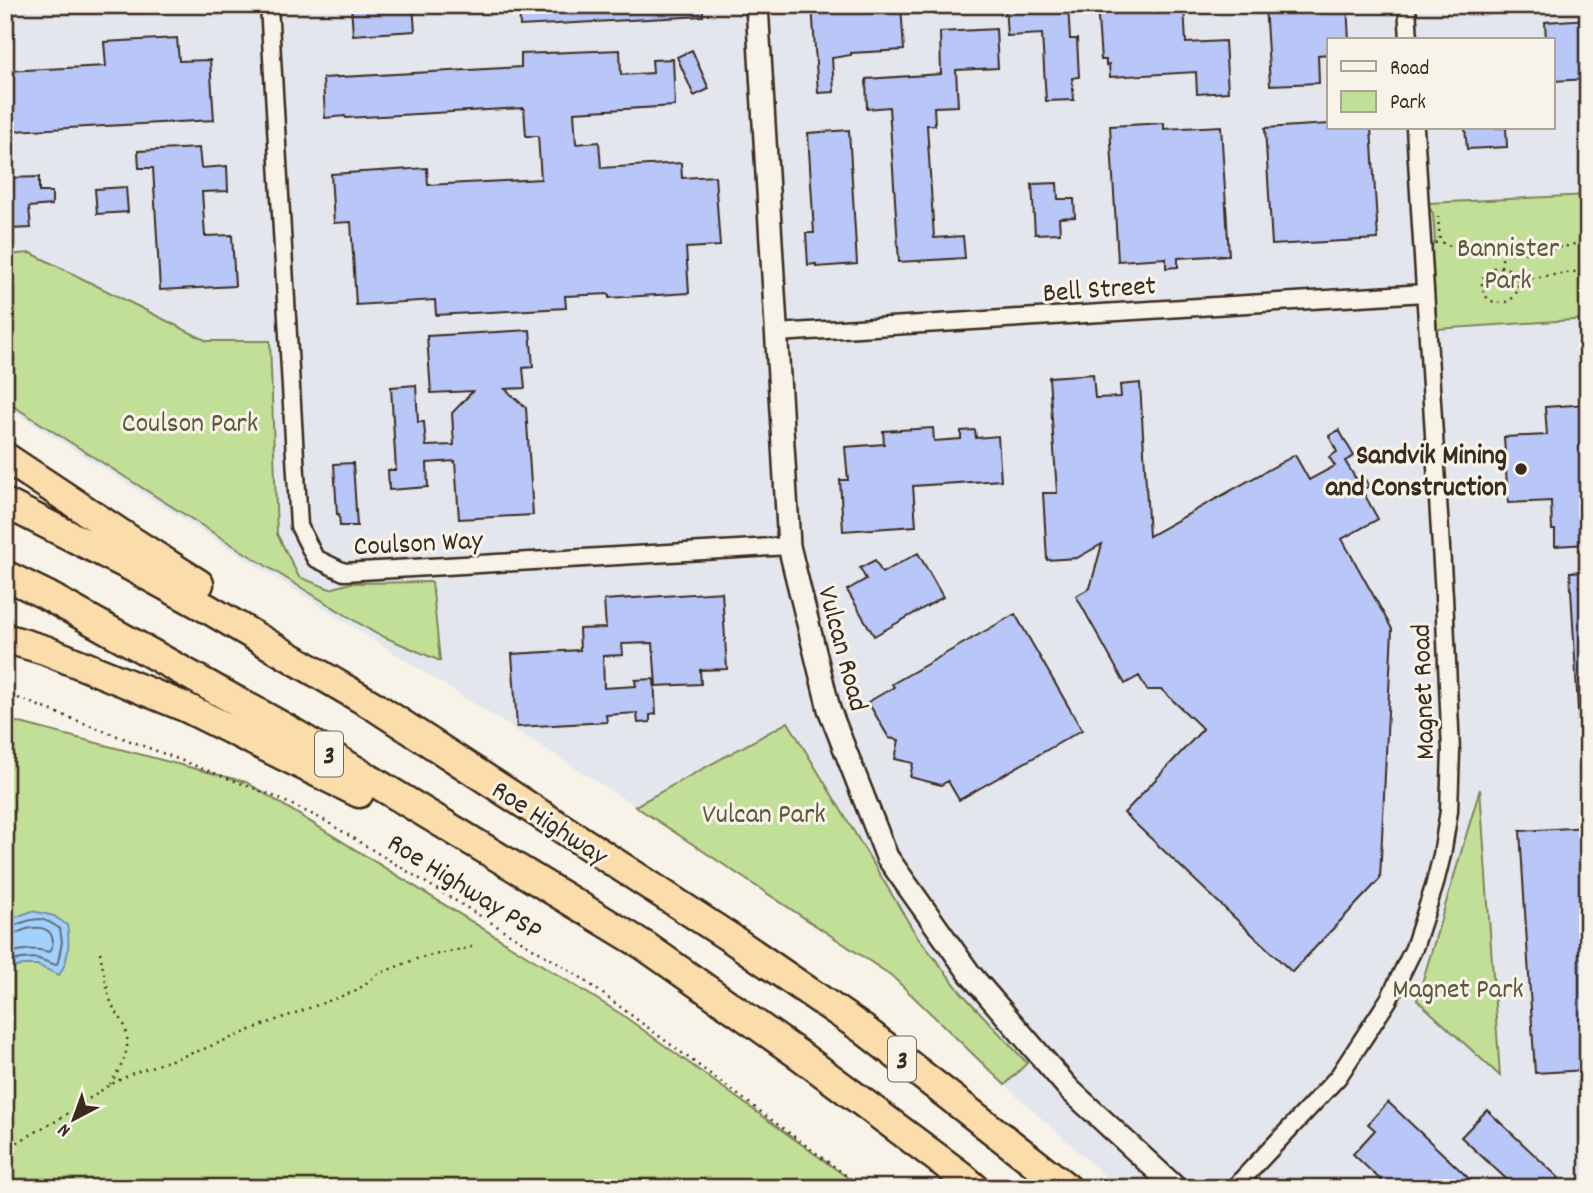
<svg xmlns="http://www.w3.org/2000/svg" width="1593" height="1193" font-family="Dekko,sans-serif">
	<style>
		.built { fill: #e4e6ed; fill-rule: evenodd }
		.green { fill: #c2df97; stroke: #7e845a; stroke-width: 2 }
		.water { fill: #a1d1fd; stroke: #788ea4; stroke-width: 2 }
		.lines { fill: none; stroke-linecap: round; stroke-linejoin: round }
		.shore { stroke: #646d77; stroke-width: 2 }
		.building { fill: #b8c7f8; stroke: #3b2a1e; stroke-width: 2 }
		.street-casing { stroke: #3b2a1e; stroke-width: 21 }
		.secondary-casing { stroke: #3b2a1e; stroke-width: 26 }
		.highway-casing { stroke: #3b2a1e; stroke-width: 33 }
		.path { stroke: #3b2a1e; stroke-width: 2.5; stroke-dasharray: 2 5; stroke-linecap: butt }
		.street { stroke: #f7f3e8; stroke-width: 16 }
		.secondary { stroke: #f7f3e8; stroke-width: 21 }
		.highway { stroke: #faddab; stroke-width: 28 }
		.poi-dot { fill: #3b2a1e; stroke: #f7f3e8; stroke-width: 2.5 }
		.labels { text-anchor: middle; stroke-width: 6; stroke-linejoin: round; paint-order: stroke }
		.shield { fill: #f7f3e8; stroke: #73665b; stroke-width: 2 }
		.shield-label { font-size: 26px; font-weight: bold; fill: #3b2a1e }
		.park-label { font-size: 28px; fill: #5d573c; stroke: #f7f3e8 }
		.street-label { font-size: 28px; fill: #3b2a1e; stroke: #f7f3e8 }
		.poi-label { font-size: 28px; font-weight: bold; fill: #3b2a1e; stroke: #f7f3e8; text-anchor: end }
	</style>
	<rect width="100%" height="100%" fill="#f7f3e8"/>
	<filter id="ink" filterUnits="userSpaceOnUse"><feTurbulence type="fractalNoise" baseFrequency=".0143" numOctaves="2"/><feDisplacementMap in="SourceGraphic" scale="14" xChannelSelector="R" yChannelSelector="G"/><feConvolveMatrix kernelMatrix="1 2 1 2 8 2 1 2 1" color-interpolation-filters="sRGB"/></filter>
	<g filter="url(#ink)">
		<!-- built -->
		<path class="built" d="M5,5H1588V1188H1118L1005,1085L892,976L635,806L5,406ZM1329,40H1553V128H1329Z"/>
		<!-- green -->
		<path class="green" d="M1588,195V319L1437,329L1431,247L1435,242L1433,213L1429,208V203Z
			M31,253L207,341H270L277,534L299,577L330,589L351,583L432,582L440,661L375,633L250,556L5,401V255Z
			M5,719L246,782L621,1014L862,1188H5Z
			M788,722L915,933L960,991L1027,1063L1005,1085L892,976L635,806Z
			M1480,789L1500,1076L1417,1000Z"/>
		<!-- water -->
		<path class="water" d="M32,911L54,916L67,925C70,942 69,960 59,975L37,965H23L5,971V924L8,920Z"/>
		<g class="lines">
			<!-- shore -->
			<path class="shore" d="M5,927C29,924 35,910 60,929L62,942L58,962L56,965L36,958L21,959L5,964
				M5,936C15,936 23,928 33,928C50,926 58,938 49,952C33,948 21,949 5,955"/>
		</g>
		<!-- building -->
		<path class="building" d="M351,5H413L415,31L353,35Z
			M519,5H703V16L520,26Z
			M812,5H901L904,50L851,53V55L832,58L834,92L818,93Z
			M1005,5H1068L1070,39H1077L1079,77L1072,78L1074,100L1046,101L1042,34L1007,36Z
			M1097,5H1184L1186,43L1225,41L1228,92L1197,94L1196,72L1110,77L1109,64L1106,65V60H1101Z
			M1265,5H1347L1349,40H1329V54L1318,55L1319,83L1270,85Z
			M1588,19V79L1553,81V40H1546L1545,22Z
			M996,29L998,68L956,70L958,106L934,107L935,125H927L934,238L963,236L965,258L899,262L889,107L867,109L866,79L941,74L940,32Z
			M177,38L179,61L210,60L214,120L14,131L13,116L5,117V71L106,66L104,42Z
			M620,50L621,75L653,73L652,60L673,59L675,106L574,112L576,144L599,142L601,168L681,163L682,178L715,176L720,246L686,248L689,293L609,298V294L565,296L566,308L436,315L435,300L356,305L351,222L334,223L331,174L427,168L428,185L541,179L538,136H526L524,108L346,118L345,116L325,118L323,78L521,67V54Z
			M692,50L709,89L694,96L677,57Z
			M1164,123V129L1221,126L1229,255L1178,258V267L1166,268V258L1118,261L1110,126Z
			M1329,124V128H1371L1378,239L1272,245L1265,128Z
			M1465,128H1506L1507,147L1467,149Z
			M849,130L857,264L816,267V264L808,265L806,233H814L808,133Z
			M199,148L201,168L227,166L228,191L202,192L205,236L232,235L235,286L160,290L153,168H139L138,151Z
			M39,177V192H52V205L29,207L31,228L10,229L7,178Z
			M1057,183L1058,199H1074L1075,217L1059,218L1060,233L1035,234L1032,184Z
			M126,187L128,212L97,214L95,189Z
			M530,330L533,367L523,368L525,388L505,389L526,408L533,515L459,519L455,461L427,463L428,487L389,490L388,470H396L391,387L416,385L418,422H424L426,446L454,445L452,413L473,391L431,393L427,336Z
			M1093,374L1095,398L1121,397L1120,385L1140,383L1149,536L1295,455L1309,480L1335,466L1329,457L1337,452L1329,436L1339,430L1354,456L1345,461L1356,479L1362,475L1369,486L1362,490L1378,519L1342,539L1392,629L1380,879L1292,972L1124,813L1203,729L1162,690H1147L1139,676L1125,684L1076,596L1090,588L1102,544L1077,558L1047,560L1043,493H1057L1049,377Z
			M1588,404V544L1555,546V530H1552L1551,501L1508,503L1504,437L1547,435L1545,407Z
			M933,428L934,441L961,439V431L975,430L976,438L998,436L1001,480L913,486L916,526L843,531L840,480H848L845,447L884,444L883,431Z
			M353,463L357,526H340L339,514H337L334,464Z
			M918,553L943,597L874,636L847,590L866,579L860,568L875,560L882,573Z
			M1588,571V727H1579L1570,572Z
			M722,592L727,669L700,670L701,684L656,686L653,643L622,644L623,655L603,656L604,688L636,686L635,680L654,679L656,714L650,715V722L638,723L637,713L606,715L607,722L517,727L512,654L580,650L579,629L606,628L604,600Z
			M1015,614L1082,730L959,800L948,781L941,785L910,777L913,763L895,759L899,740L889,738L868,702L894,687L892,684Z
			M1588,827V1070L1535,1073L1520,831Z
			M1388,1102L1479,1188H1389L1353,1154L1375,1130L1368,1124Z
			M1487,1110L1559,1178L1550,1188H1516L1461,1137Z"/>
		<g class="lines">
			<defs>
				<path id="street" d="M269,5L299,526L315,558L344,572L789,546
					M1407,5L1409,40
					M777,333L1425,293
					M1234,1188L1338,1077L1389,999L1414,948L1434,887L1442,855L1449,811L1451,751L1444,596L1415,128"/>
				<path id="secondary" d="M757,5L789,546L829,709L887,857L970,974L1070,1090L1176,1188"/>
				<path id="highway" d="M5,457L130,540L199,584
					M5,503L132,567L210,610L374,706L732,939L863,1029L1067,1188
					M5,575L46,595L292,732L645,946L798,1054L960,1175L975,1188
					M5,638L45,650L185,707L359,793"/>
			</defs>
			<!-- street casing -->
			<use href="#street" class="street-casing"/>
			<!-- secondary casing -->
			<use href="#secondary" class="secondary-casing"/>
			<!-- highway casing -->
			<use href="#highway" class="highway-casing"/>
			<!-- path -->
			<path class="path" d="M1438,216L1440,242
				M1435,243L1440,242L1456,248H1475L1503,253H1525L1564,247L1588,240
				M1501,267L1503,253
				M1482 285a18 18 0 1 1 36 0a18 18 0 1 1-36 0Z
				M1518,280L1588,270
				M5,693L269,794L322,819L580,977L863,1188
				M100,952C103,969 106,986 111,1002C114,1011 122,1018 125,1027C132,1048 122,1067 110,1084
				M5,1149L56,1121L108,1086L133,1073L201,1050L268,1023L356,991L378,974L419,958L472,947"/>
			<!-- street -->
			<use href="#street" class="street"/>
			<!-- secondary -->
			<use href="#secondary" class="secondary"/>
			<!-- highway -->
			<use href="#highway" class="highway"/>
		</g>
	</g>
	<!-- markers -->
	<circle class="poi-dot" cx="1521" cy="469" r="7"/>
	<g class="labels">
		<!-- shield labels -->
		<g class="shield">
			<rect x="315" y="731.5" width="28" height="45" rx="5"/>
			<rect x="888" y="1036.5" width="28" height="45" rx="5"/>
		</g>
		<g class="shield-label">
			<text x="329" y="763">3</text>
			<text x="902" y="1068">3</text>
		</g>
		<!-- park labels -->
		<g class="park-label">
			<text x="1508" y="256">Bannister<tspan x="1508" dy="32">Park</tspan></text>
			<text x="190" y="431">Coulson Park</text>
			<text x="764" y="822">Vulcan Park</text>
			<text x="1458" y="997">Magnet Park</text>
		</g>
		<!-- street labels -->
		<g class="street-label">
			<text transform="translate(1099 287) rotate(-4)" y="10">Bell Street</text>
			<text transform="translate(418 541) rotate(-3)" y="10">Coulson Way</text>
			<text transform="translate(845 648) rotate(75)" y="10">Vulcan Road</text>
			<text transform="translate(1421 692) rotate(-92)" y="10">Magnet Road</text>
			<text transform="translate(551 821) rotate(33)" y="10">Roe Highway</text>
			<text transform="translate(466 885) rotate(32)" y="10">Roe Highway PSP</text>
		</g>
		<!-- poi labels -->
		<g class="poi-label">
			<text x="1507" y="463">Sandvik Mining<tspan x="1507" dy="32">and Construction</tspan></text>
		</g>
	</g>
	<!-- margin -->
	<rect width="1593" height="1193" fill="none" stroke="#f7f3e8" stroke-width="28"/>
	<rect x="14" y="14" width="1565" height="1165" fill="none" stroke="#3b2a1e" stroke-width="2.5" filter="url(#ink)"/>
	<!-- legend -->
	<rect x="1327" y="38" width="228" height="91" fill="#f7f3e8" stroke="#aca397" stroke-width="2"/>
	<rect x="1341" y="61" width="35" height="10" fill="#f7f3e8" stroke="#aca397" stroke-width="2"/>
	<text x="1390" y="74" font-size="21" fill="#3b2a1e">Road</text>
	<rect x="1341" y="91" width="35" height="21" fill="#c2df97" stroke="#aca397" stroke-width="2"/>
	<text x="1390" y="108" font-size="21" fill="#3b2a1e">Park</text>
	<!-- north arrow -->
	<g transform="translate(74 1119) rotate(221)" stroke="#f7f3e8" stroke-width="5" paint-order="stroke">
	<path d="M0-5L12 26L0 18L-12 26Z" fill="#3b2a1e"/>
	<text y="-10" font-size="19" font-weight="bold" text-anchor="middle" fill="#3b2a1e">N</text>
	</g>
</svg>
